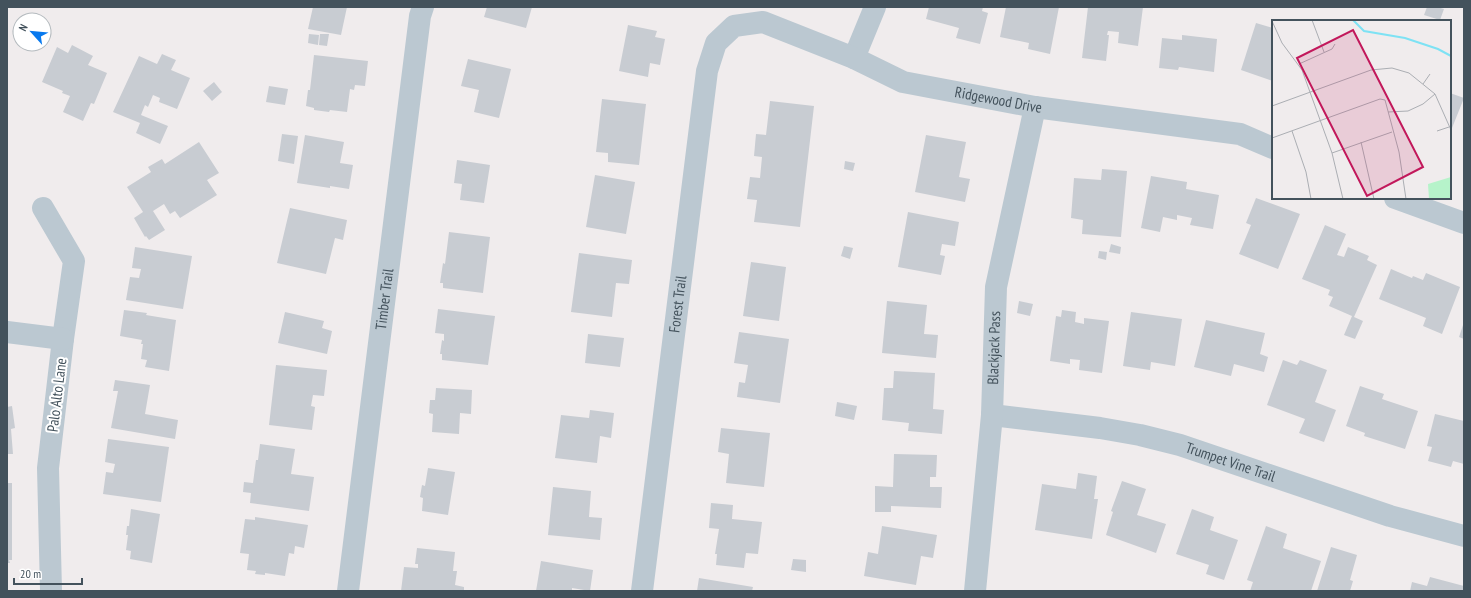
<svg xmlns="http://www.w3.org/2000/svg" width="1471" height="598" font-family="'PT Sans Narrow',sans-serif">
	<style>
		.building { fill: #c8ccd2 }
		.lines { fill: none; stroke-linecap: round; stroke-linejoin: round }
		.minor { stroke: #bbc8d1; stroke-width: 22 }
		.labels { text-anchor: middle; stroke-width: 4; stroke-linejoin: round; paint-order: stroke }
		.street-label { font-size: 15px; fill: #43525c; stroke: #fff }
		.inset-river { fill: none; stroke: #7ee2f4; stroke-width: 2 }
		.inset-road { fill: none; stroke: #abaeb3; stroke-width: 1 }
		.view { fill: #c2185b; fill-opacity: 0.15; stroke: #c2185b; stroke-width: 2 }
		.inset-edge { fill: none; stroke: #43525c; stroke-width: 2 }
	</style>
	<rect width="100%" height="100%" fill="#f0eced"/>
	<!-- building -->
	<path class="building" d="M313,7H347L341,35L308,29Z
		M487,7H532L526,28L484,17Z
		M929,7H983L982,11L988,13L980,44L956,38L959,28L926,19Z
		M1006,7H1059L1050,54L1028,49L1029,43L1000,37Z
		M1088,7H1143L1138,46L1118,43L1119,32L1108,31L1107,35H1109L1106,61L1082,58Z
		M1427,7H1437L1444,9L1440,20L1424,15Z
		M1256,23L1273,28L1271,38L1273,39V81L1241,70Z
		M628,25L657,31L655,37L665,39L660,65L650,63L648,77L619,71Z
		M309,34L319,35L318,45L308,43Z
		M320,34H329L327,46L319,45Z
		M1182,35L1217,39L1214,72L1179,67L1178,70L1159,68L1162,38L1182,40Z
		M72,45L93,56L88,65L107,73L94,104L91,103L83,121L63,112L70,96L62,93L63,91L42,82L57,47L68,53Z
		M162,54L176,60L171,70L190,78L177,109L159,102L160,98L153,95L148,107L145,105L141,115L168,126L160,144L136,133L140,123L113,112L139,56L157,64Z
		M314,55L368,61L365,86L355,85L354,90L350,89L347,112L330,110L329,112L314,110V108L306,106L308,90H310Z
		M468,59L511,69L499,118L474,112L479,90L461,86Z
		M214,82L222,92L212,101L203,91Z
		M269,86L288,89L285,105L266,102Z
		M1450,93L1464,98L1450,133Z
		M602,99L646,104L639,165L608,162V153L596,152Z
		M770,101L814,106L800,227L754,222L757,200L747,199L750,177L760,178L762,157L754,156L756,134L766,135Z
		M282,134L298,136L294,164L278,161Z
		M305,135L344,142L340,163L353,165L349,189L330,186V188L297,183Z
		M926,135L966,142L959,177L970,179L965,202L915,192Z
		M199,142L219,173L207,180L217,195L180,218L175,211L170,214L164,204L153,211L165,230L149,240L146,236L145,237L134,218L143,212L127,187L151,172L148,167L162,159L165,164Z
		M457,160L490,165L484,203L460,200L462,184L454,183Z
		M845,161L855,163L853,171L844,169Z
		M1102,169L1127,171L1121,237L1082,234L1083,220L1071,218L1074,178L1101,180Z
		M595,175L635,182L626,234L586,227Z
		M1151,176L1187,182L1186,189L1219,195L1213,229L1190,225L1192,218L1177,215V220L1163,217L1160,232L1141,228Z
		M1256,198L1300,214L1278,269L1239,254L1251,225L1246,223Z
		M290,208L347,220L343,240L335,238L326,274L277,263Z
		M908,212L959,222L955,246L942,244L940,255L945,256L941,275L898,267Z
		M1325,225L1346,234L1337,255L1344,257L1348,247L1369,256L1367,260L1377,265L1354,317L1363,321L1355,339L1344,335L1352,316L1329,306L1333,297L1328,295L1330,290L1302,279Z
		M449,232L490,237L483,293L443,288V283H440L443,263L445,264Z
		M1111,244L1121,247L1120,254L1109,252Z
		M844,246L853,248L850,259L841,256Z
		M135,247L192,256L183,309L126,300L130,277L139,278L141,269L132,268Z
		M1099,251L1107,252L1106,260L1098,258Z
		M579,253L632,260L629,284L616,283L612,317L571,312Z
		M751,262L786,267L779,321L743,316Z
		M1391,269L1412,278L1413,276L1423,280L1426,273L1460,287L1442,334L1423,326L1426,318L1379,299Z
		M887,301L927,305L924,334L938,335L936,358L882,353Z
		M1019,301L1033,304L1030,316L1017,313Z
		M438,309L495,316L488,365L442,360V354H440L442,340L444,341V334L435,333Z
		M124,310L147,313L146,315L176,320L169,371L145,367L147,360L141,359L143,344H141L142,340L120,336Z
		M1062,310L1076,312L1075,322L1084,324V318L1109,321L1102,373L1079,370L1080,360L1070,359V364L1050,361L1056,316L1061,317Z
		M285,312L324,321L322,328L332,331L327,354L278,343Z
		M1131,312L1182,319L1175,366L1151,362L1150,370L1123,366Z
		M1206,320L1265,333L1260,354L1268,357L1264,372L1234,364L1231,376L1194,367Z
		M1464,322V339L1459,337Z
		M739,332L789,339L780,403L737,397L739,382L745,383L748,365L734,363Z
		M588,334L624,338L620,367L585,363Z
		M1283,360L1297,365L1300,360L1327,370L1315,402L1336,410L1324,442L1299,433L1305,419L1267,405Z
		M276,365L327,370L324,396L313,395L311,406L315,407L312,430L269,425Z
		M894,371L935,373L933,409L944,410L942,434L908,431L909,423L882,420L884,388H893Z
		M115,380L150,385L145,414L178,420L175,439L111,428L118,391H113Z
		M1360,386L1384,394L1382,399L1418,411L1405,449L1364,436L1365,433L1346,426Z
		M436,388L472,390L471,414L460,413L459,434L432,432L433,414L429,413L430,400H435Z
		M837,402L857,406L854,420L835,416Z
		M12,406L15,428L11,429L13,454H7V407Z
		M590,410L614,413L611,438L600,436L597,463L555,458L561,415L589,418Z
		M1435,414L1464,421V464L1453,461L1451,467L1428,461L1432,447L1427,446Z
		M721,428L770,433L764,487L726,483L729,454L718,452Z
		M108,439L169,447L161,502L103,494L106,472L113,473L115,464L105,462Z
		M260,444L295,449L291,474L314,477L309,511L250,503L251,493L243,492L244,482L253,483L256,460H258Z
		M894,454L937,455L936,477H930V487H942L941,508L891,506V512H875V486L893,487Z
		M428,468L455,472L448,515L422,511L423,498L420,497L422,485L425,486Z
		M1078,473L1097,476L1094,499H1098L1092,539L1035,530L1042,484L1076,489Z
		M1122,481L1146,489L1137,515L1166,524L1156,553L1106,535L1113,512L1111,511Z
		M7,483H12V560H9L10,563H7Z
		M553,487L591,491L589,517L602,518L600,540L548,535Z
		M711,503L733,505L732,519L762,522L758,554L746,553L744,568L716,565L717,554H715L719,529L709,528Z
		M131,509L160,514L152,563L130,559L131,551L126,550L128,535H126L127,526H129Z
		M1192,509L1214,517L1210,530L1238,540L1224,580L1206,574L1209,565L1176,554Z
		M255,517L308,525L304,548L295,546L294,554L289,553L285,576L265,573V575L255,574L256,571L247,570L249,554L240,553L245,519L255,520Z
		M882,526L937,535L933,558L921,556L916,585L864,576L868,552L878,554Z
		M1266,526L1287,534L1283,548L1321,561L1311,591H1250L1253,582L1247,580Z
		M1331,547L1357,555L1350,580L1353,581L1350,591H1317Z
		M417,548L455,552L453,571H457L455,585L464,587V591H401L404,567L418,568V564H415Z
		M793,559L806,560V572L791,570Z
		M541,561L593,570L590,591L572,588V591H536Z
		M1430,577L1464,586V591H1410L1412,582L1427,586Z
		M699,578L753,587L752,591H697Z"/>
	<g class="lines">
		<!-- minor -->
		<g class="minor">
			<path d="M854,58L875,7"/>
			<path d="M1395,198L1464,223"/>
			<path d="M43,208L74,261L63,339L48,468L51,591"/>
			<path d="M7,332L63,339"/>
			<path id="s1" d="M992,415L1100,428L1140,435L1180,445L1390,516L1464,536"/>
			<path id="s2" d="M348,591L420,16L423,7"/>
			<path id="s3" d="M642,591L707,71L716,43L734,26L763,22L854,58L903,82L1035,107L1240,134L1273,148"/>
			<path id="s4" d="M975,591L992,415L996,287L1035,107"/>
		</g>
	</g>
	<g class="labels">
		<!-- street labels -->
		<g class="street-label">
			<text dy="5" stroke="none"><textPath href="#s3" startOffset="857">Ridgewood Drive</textPath></text>
			<text dy="5" stroke="none"><textPath href="#s2" startOffset="294">Timber Trail</textPath></text>
			<text dy="5" stroke="none"><textPath href="#s3" startOffset="289">Forest Trail</textPath></text>
			<text dy="5" stroke="none"><textPath href="#s4" startOffset="244">Blackjack Pass</textPath></text>
			<text transform="translate(57 395) rotate(-83)" y="5">Palo Alto Lane</text>
			<text dy="5" stroke="none"><textPath href="#s1" startOffset="244">Trumpet Vine Trail</textPath></text>
		</g>
	</g>
	<!-- overview -->
	<g transform="translate(1272 20)">
		<rect width="179" height="179" fill="#f0eced"/>
		<path d="M179,157V179H157L156,164Z" fill="#b6f3ca"/>
		<path class="inset-river" d="M81,0L92,11L133,18L166,29L179,36"/>
		<path class="inset-road" d="M40,0L52,32M0,1L10,23L30,50L60,133L71,179M27,44L60,29L63,24M151,64L158,54M0,86L99,50L120,48L137,53L163,74L179,110M116,92L136,91L151,84L163,74M20,111L34,152L39,179M165,111L177,107M0,118L108,79L113,80L127,132L134,179M89,122L102,179M60,133L120,112"/>
		<path class="view" d="M81,10L151,147L95,176L25,38Z"/>
		<rect width="179" height="179" class="inset-edge"/>
	</g>
	<!-- border -->
	<rect width="1471" height="598" fill="none" stroke="#43525c" stroke-width="16"/>
	<!-- north arrow -->
	<g transform="translate(32 32) rotate(297)"><circle r="19" fill="#ffffff" stroke="#b4babe"/>
	<path d="M0-3L7 15L0 10L-7 15Z" fill="#0879ee"/>
	<text y="-6" font-size="11" font-weight="bold" text-anchor="middle" fill="#43525c">N</text>
	</g>
	<!-- scale -->
	<path d="M14 578v6h68v-6" fill="none" stroke="#43525c" stroke-width="2"/>
	<text x="20" y="578" font-size="12" fill="#43525c" stroke="#ffffff" stroke-width="3" paint-order="stroke">20 m</text>
</svg>
